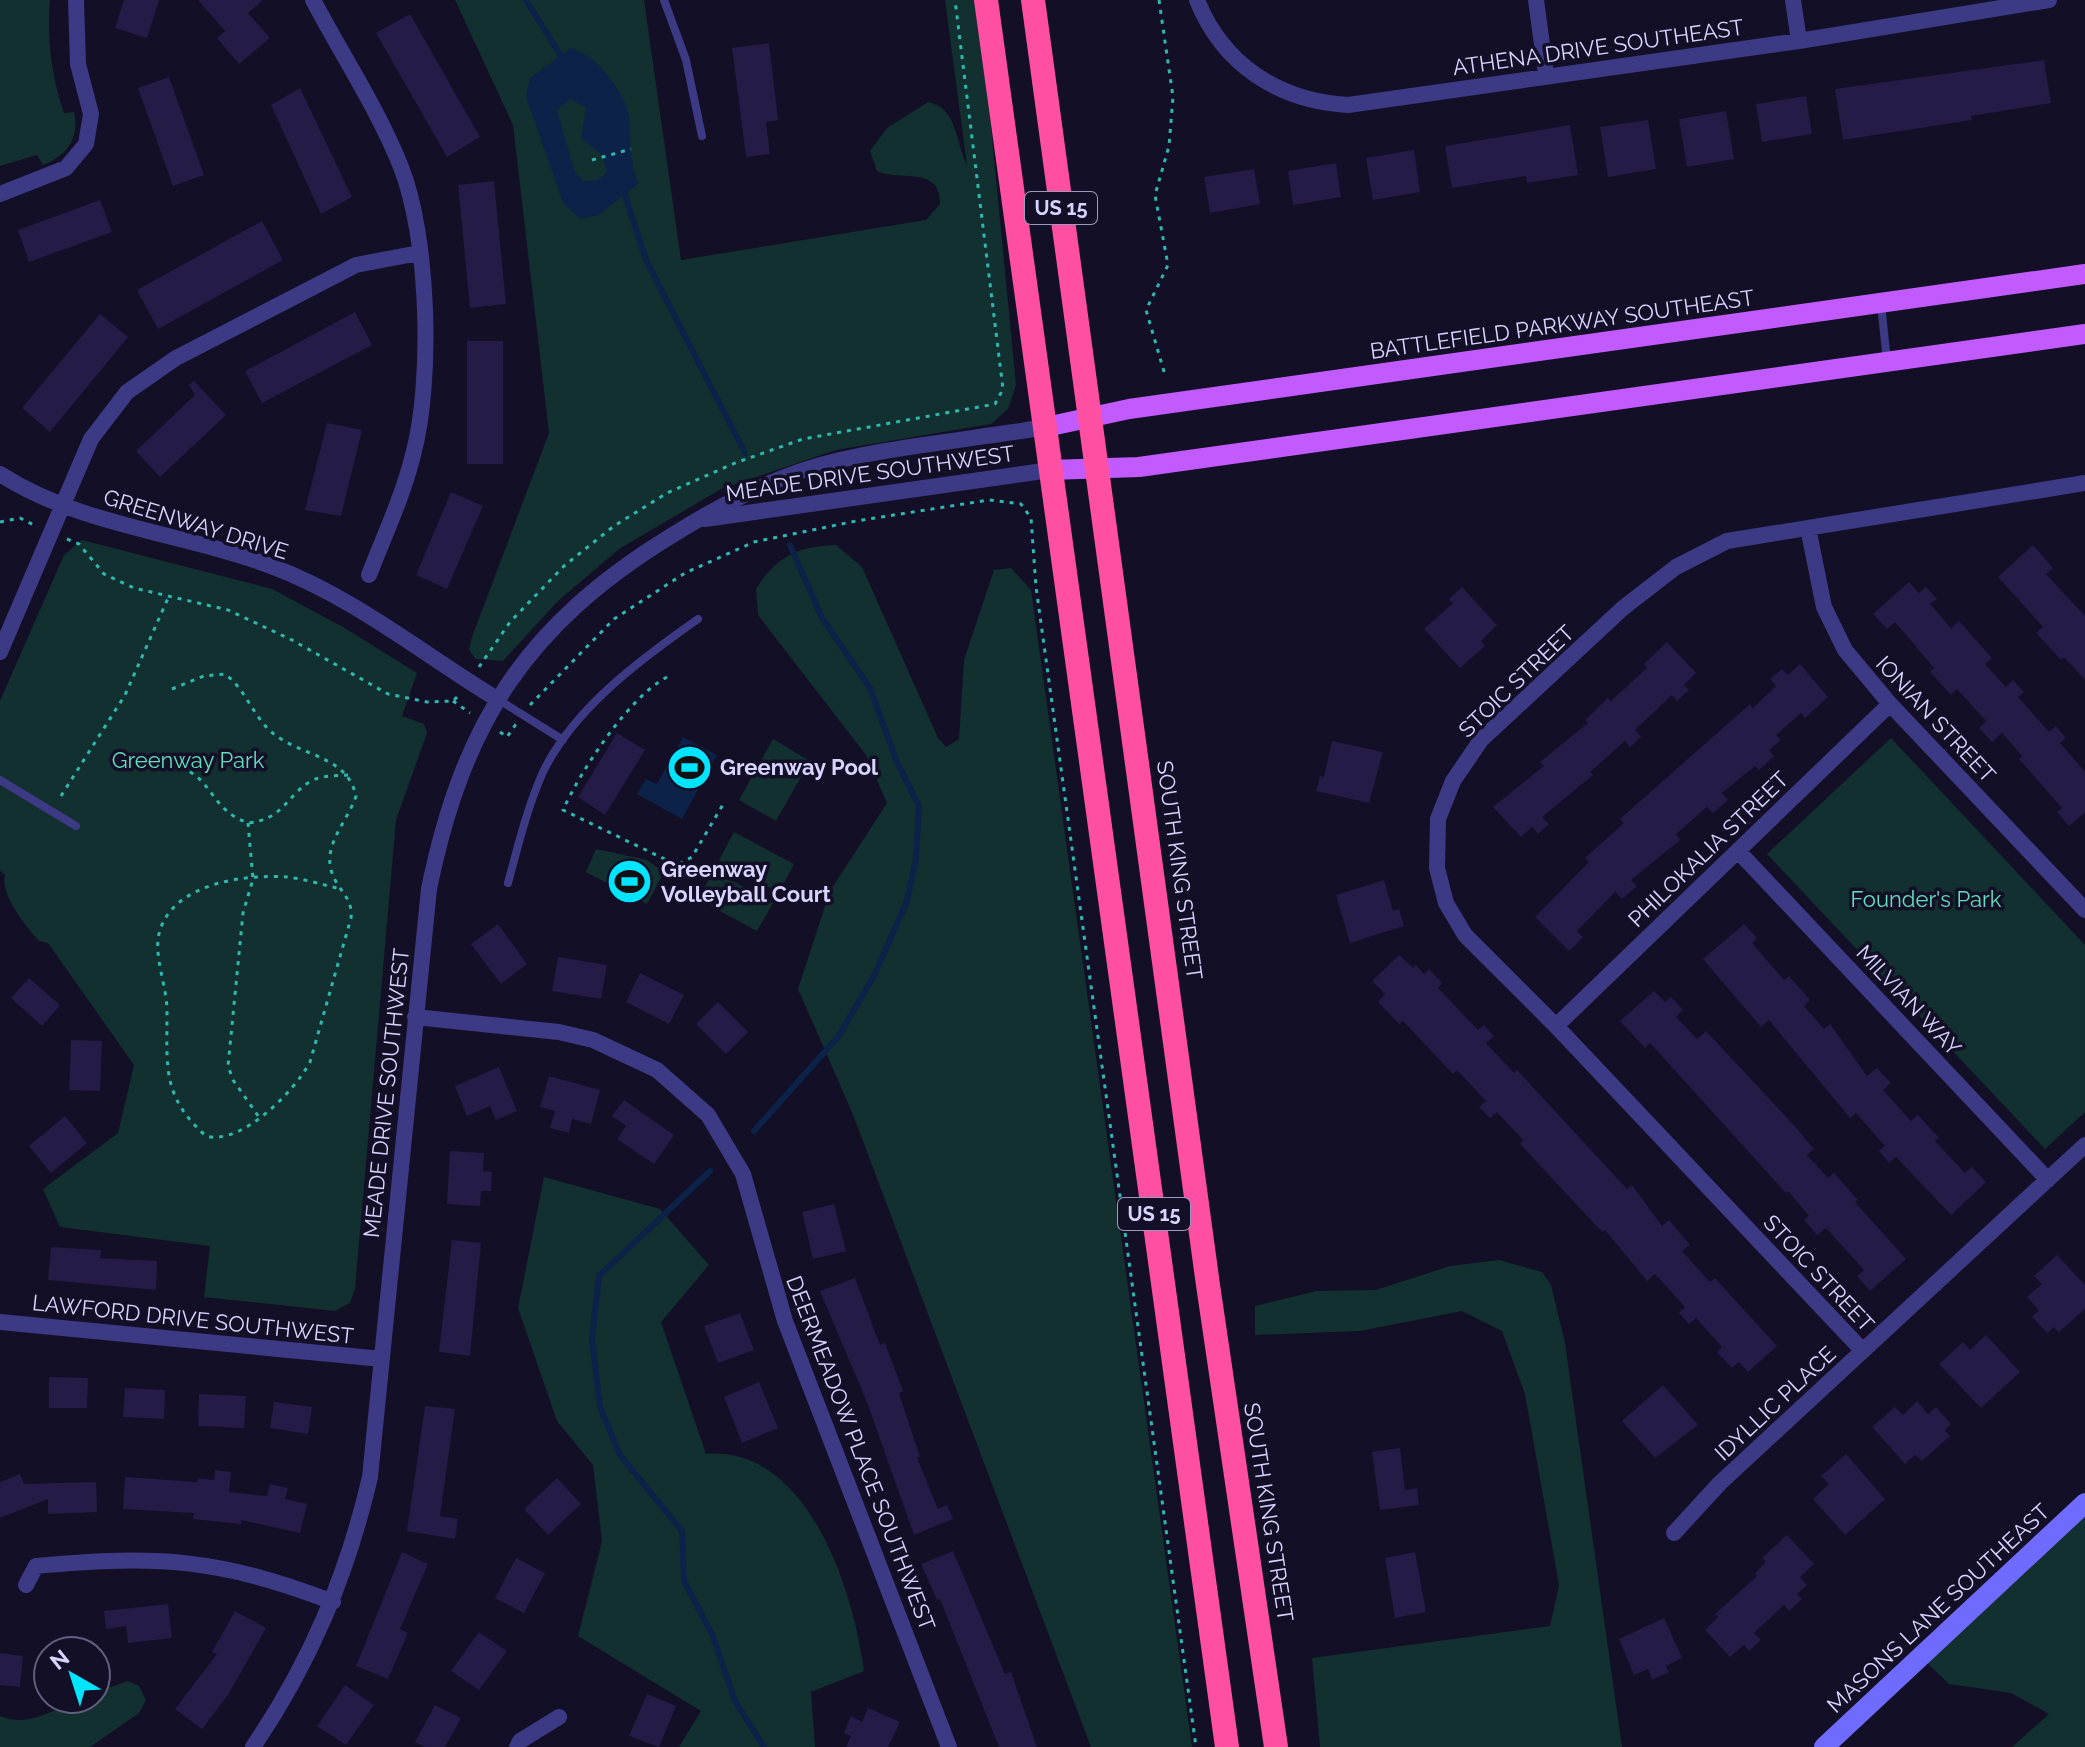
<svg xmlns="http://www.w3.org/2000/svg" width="2085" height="1747" font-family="Raleway,sans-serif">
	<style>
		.green { fill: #12302f }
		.water { fill: #0c2248; fill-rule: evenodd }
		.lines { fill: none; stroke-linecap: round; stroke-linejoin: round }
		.stream { stroke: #0c2248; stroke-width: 6 }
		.building { fill: #241b47 }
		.path { stroke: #2fb8b0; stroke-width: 3; stroke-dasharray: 4 6; stroke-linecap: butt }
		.lane { stroke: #3d3a85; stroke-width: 8 }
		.street { stroke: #3d3a85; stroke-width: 16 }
		.secondary { stroke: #6f6bff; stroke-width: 20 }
		.primary { stroke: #c25bff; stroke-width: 20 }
		.highway { stroke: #ff4fa3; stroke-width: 24 }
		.labels { text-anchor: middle; stroke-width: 7; stroke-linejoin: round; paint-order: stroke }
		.shield { fill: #130f26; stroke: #9e99be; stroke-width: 2 }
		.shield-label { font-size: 20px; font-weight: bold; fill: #d9d4ff }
		.street-label { font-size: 22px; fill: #d9d4ff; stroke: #130f26 }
		.park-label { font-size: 22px; fill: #5fe0c0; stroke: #130f26 }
		.poi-label { font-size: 22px; font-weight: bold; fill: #d9d4ff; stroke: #130f26; text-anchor: start }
	</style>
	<rect width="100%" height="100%" fill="#130f26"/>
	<!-- green -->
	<path class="green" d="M0,0H50C47,38 51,76 64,113L74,112C80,138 67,156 43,165L37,155L0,166Z
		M455,0H644L681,260L926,220L940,204C941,165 901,182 877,171L870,151L887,128L928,102C958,108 955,142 967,165L945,0H974L990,116L1016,385L1008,409L991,424L836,450L721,489L619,549L558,601L503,661L475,659L469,649L472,637L549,433L513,125Z
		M82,540L272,589L343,627L417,673L402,716L424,724L427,733L396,820L355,1289L350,1303L335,1311L204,1297L210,1246L60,1227L43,1189L118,1133L134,1065L48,943L39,941C26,926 0,895 5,875L0,871V701L64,555Z
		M836,545L862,567L938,738L946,747L959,739L964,660L994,570L1011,568L1031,590L1192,1747H1091L852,1112L798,989L830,891L887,803L866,755L758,615L756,589C776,557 798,546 836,545Z
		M1891,738L2085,945V1112L2045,1149L1767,854Z
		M773,739L810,761L776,821L739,800Z
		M734,832L794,864L779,893L719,860Z
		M596,849L647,860L664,872L647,904L586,872Z
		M714,871L773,903L757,931L698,899Z
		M544,1177L660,1209L709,1265L661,1322L706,1454C808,1445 854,1592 864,1671L811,1692L815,1747H679L701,1711L578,1636L602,1541L593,1465L557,1421L518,1308Z
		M1499,1260L1542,1272L1551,1285L1565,1343L1622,1747H1320L1312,1658L1550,1626L1559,1585L1525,1394L1502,1331L1462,1311L1360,1331L1255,1335V1306L1317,1291L1376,1290L1450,1266Z
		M2085,1504V1747H2012L2049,1714L2011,1693L1949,1684L1922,1658Z
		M128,1681L139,1686L146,1700L139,1713L90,1747H0V1716C35,1731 61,1699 96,1699V1692Z"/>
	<!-- water -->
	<path class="water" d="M571,48C597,55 628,95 630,123C631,147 629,159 639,183L599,215L580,219L563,203L526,97L530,78ZM570,99L586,108L581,138L601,154L607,172L598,180L583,181L574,170L557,110Z
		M683,737L717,755L682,819L637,794L646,779L657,784Z"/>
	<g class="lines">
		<!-- stream -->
		<path class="stream" d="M526,0L564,61
			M623,189L646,260L745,453
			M754,1131L838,1037L874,976L907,901L916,859L919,806L897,762L870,688L822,618L790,545
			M710,1171L599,1276L592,1339L600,1407L620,1455L682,1531L684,1581L712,1634L735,1701L764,1747"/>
	</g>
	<!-- building -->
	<path class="building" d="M124,0H159L147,38L115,28Z
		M198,0H263L248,13L270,38L239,64L217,38L225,31Z
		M410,14L480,137L447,157L376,33Z
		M769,43L778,120L766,122L770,154L746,157L732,48Z
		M2044,60L2051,103L1971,116L1972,120L1843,140L1835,89Z
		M169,77L204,175L173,186L138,88Z
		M300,88L352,197L321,214L271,105Z
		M1806,96L1812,134L1762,142L1756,104Z
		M1726,111L1734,159L1687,167L1679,119Z
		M1648,120L1656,169L1608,177L1600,127Z
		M1570,125L1578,175L1527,183L1526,176L1452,188L1445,146Z
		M1414,150L1420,192L1373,200L1366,158Z
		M1336,163L1341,197L1293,205L1288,171Z
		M1254,169L1260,204L1210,213L1204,177Z
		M494,181L506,304L470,308L458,185Z
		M100,200L112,232L29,262L18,230Z
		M262,221L283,260L158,329L137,290Z
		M355,312L372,345L262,403L245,371Z
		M100,314L128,337L50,432L22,408Z
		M467,341H503V464H467Z
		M194,381L226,415L160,477L136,451L195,395L189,385Z
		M327,423L362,430L341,516L305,510Z
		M451,492L483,506L447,589L416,575Z
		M2033,545L2053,568L2046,574L2085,616V680L2064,657L2061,660L2036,633L2043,627L1998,577Z
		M1909,582L1919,593L1926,587L1937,599L1930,604L1951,628L1959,621L1992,658L1985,664L2006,687L2013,680L2024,692L2018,697L2049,732L2056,726L2066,738L2060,743L2085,772V812L2069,826L2057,812L2062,808L2019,759L2022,756L2002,733L1992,742L1979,728L1986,721L1957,689L1951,695L1930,672L1934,668L1895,622L1887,629L1873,614Z
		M1462,587L1497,625L1481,641L1485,646L1460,668L1424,629L1453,603L1449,599Z
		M1667,642L1696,673L1684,685L1689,690L1677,701L1672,695L1635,730L1641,737L1630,747L1625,741L1590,772L1593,775L1542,817L1549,824L1538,834L1532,827L1521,837L1493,807L1544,766L1540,762L1588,723L1585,720L1608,698L1611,701L1647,668L1644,664Z
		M1800,664L1828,697L1805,718L1801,713L1776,735L1781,740L1769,750L1774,756L1759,770L1755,766L1722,793L1728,800L1713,813L1707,807L1676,834L1680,840L1631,880L1637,886L1622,899L1615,892L1577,931L1583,937L1569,951L1535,917L1589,862L1585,858L1624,823L1620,819L1750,704L1753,708L1776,686L1770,679L1782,669L1788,675Z
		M617,733L645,750L605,815L578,797Z
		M1332,741L1383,752L1369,803L1316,791L1320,776L1324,777Z
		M1384,880L1393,911L1399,909L1404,926L1350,943L1336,895Z
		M498,924L527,964L501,984L471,944Z
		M1744,924L1757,938L1752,943L1784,980L1789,976L1810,1000L1804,1006L1824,1029L1830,1024L1867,1076L1877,1068L1891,1083L1883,1090L1911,1121L1918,1115L1939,1138L1935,1141L1965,1173L1972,1167L1986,1182L1951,1215L1896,1157L1889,1163L1879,1151L1885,1146L1856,1113L1850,1118L1769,1020L1761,1027L1703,959Z
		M1399,955L1413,968L1416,965L1424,974L1429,969L1442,983L1438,988L1478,1030L1484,1025L1494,1036L1486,1043L1514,1073L1517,1070L1627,1189L1632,1185L1662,1226L1669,1220L1690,1245L1682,1251L1710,1282L1715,1278L1777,1346L1748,1372L1739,1362L1732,1368L1717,1352L1722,1347L1696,1318L1689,1324L1679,1313L1685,1307L1655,1274L1647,1281L1605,1230L1602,1232L1520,1144L1523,1140L1497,1112L1490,1118L1479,1107L1486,1101L1457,1070L1453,1074L1403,1021L1399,1024L1378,1002L1385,994L1372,981Z
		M558,957L607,965L601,999L552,991Z
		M640,973L684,995L669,1024L626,1002Z
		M29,978L60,1005L42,1026L11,998Z
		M1654,991L1665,1002L1671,997L1683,1010L1676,1017L1697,1039L1706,1031L1792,1123L1814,1149L1807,1155L1828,1178L1834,1173L1858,1200L1855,1202L1906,1259L1870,1291L1857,1276L1864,1270L1826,1228L1817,1235L1804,1220L1809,1216L1788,1191L1786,1193L1660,1054L1650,1043L1645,1048L1620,1021Z
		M718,1002L748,1032L726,1054L696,1024Z
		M71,1040L102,1041L100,1091L69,1090Z
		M499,1067L517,1111L496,1120L490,1106L467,1116L455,1086Z
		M549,1076L600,1090L591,1124L572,1119L569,1133L550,1128L555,1111L540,1107Z
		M624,1100L674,1135L654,1164L617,1139L626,1126L612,1116Z
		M65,1116L87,1143L51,1173L29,1146Z
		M450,1151L484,1153L483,1171L492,1172L491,1191H481L480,1206L447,1204Z
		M834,1204L846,1251L813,1259L802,1212Z
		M452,1240L481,1243L470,1356L439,1352Z
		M51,1247L101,1250L100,1258L157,1261L156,1290L48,1280Z
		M2057,1255L2085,1285V1309L2059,1332L2054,1327L2047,1333L2032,1317L2039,1310L2027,1297L2042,1284L2034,1276Z
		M855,1278L880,1345L885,1343L903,1391L899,1393L920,1457L917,1458L938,1509L947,1505L953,1519L914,1535L868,1405L820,1291Z
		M740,1313L754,1350L718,1363L704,1326Z
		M1986,1335L2020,1372L1981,1408L1939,1364L1963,1342L1970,1350Z
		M49,1377L88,1378L87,1408H49Z
		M759,1382L778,1428L742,1443L724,1397Z
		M1663,1385L1698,1425L1655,1458L1622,1421Z
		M125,1388L165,1390L164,1419L123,1417Z
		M199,1394L246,1396L244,1428L198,1426Z
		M1917,1401L1928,1414L1936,1407L1951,1424L1945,1430L1950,1436L1922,1461L1915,1455L1905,1464L1872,1427L1895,1407L1903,1415Z
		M274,1402L312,1407L308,1434L270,1428Z
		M425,1406L455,1409L440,1516L458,1519L455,1539L407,1531Z
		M1400,1448L1405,1490L1417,1488L1419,1505L1380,1510L1372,1452Z
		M1846,1454L1885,1499L1845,1535L1813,1499L1829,1484L1821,1476Z
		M215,1470L231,1472L229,1492L267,1496L270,1484L288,1488L285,1499L307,1504L300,1533L241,1520V1524L193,1519L194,1513L123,1509L125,1477L197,1482L198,1478L214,1480Z
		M20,1474L24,1484L96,1482L97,1512L48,1514V1499L0,1518V1482Z
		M557,1478L581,1504L548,1535L524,1509Z
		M1787,1535L1814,1564L1800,1577L1807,1585L1797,1594L1802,1599L1789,1611L1784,1605L1754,1633L1761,1640L1749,1651L1744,1645L1730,1657L1705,1630L1718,1617L1715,1614L1757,1576L1755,1573L1766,1562L1762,1558Z
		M953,1551L1005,1674L1011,1672L1037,1747H999L940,1599L937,1600L921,1564Z
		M402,1552L428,1564L400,1629L408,1633L388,1679L356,1666Z
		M1415,1552L1426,1612L1395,1618L1385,1558Z
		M516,1558L545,1573L524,1613L495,1598Z
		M168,1604L172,1638L128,1643L126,1626L106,1629L104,1611Z
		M235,1611L266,1628L228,1695L202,1729L175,1709L217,1654L212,1652Z
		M1664,1618L1682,1658L1666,1666L1669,1672L1652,1680L1648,1669L1634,1675L1619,1639Z
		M479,1632L507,1651L479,1690L451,1671Z
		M0,1653L23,1656L20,1687L0,1685Z
		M345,1685L374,1705L346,1745L317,1726Z
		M647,1694L676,1706L659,1747L629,1736Z
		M435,1705L461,1718L445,1747H425L415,1742Z
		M868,1708L900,1722L888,1747H846L851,1736L844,1733L851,1716L862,1722Z"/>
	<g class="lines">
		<!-- path -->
		<path class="path" d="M1159,0L1173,97L1169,146L1155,195L1168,265L1146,310L1165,375
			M592,160L631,149
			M0,522L20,518L34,525
			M67,539L79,544L104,574L134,588L228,610L292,640L388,694L427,702L453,701L458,696
			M479,667L510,622L564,566L614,526L667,493L735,463L803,439L995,404L1003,389L955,0
			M667,677C629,697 581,770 563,810L677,865L692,857L725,801
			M172,689L204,676L225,674C249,692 254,723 281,739C310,757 348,759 356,796C348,821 322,845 332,873C338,891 353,897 351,918L310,1062C295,1091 241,1146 206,1136C162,1097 167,1067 167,1014C168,987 152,955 160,930C175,883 245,874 287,877C305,879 323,885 341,889
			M453,701L470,713
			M530,705L614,619L685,573L754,542L856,521L989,500L1021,504L1031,518L1036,587L1196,1747
			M500,732L507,737L516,724
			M181,767C215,782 210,809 248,823C284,819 286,796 311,781C323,775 336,776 349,775
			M61,796L125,695L169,596
			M248,823L253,879L243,913L228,1066L233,1080L259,1117"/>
		<!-- lane -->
		<path class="lane" d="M664,0L686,60L702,136
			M1881,304L1887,361
			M499,700L563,740
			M0,780L76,826
			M508,883C518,846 527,808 543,772C574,708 641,659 698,619"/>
		<!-- street -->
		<path class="street" d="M313,0C342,55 378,109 401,167C429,238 433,381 413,455C403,496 384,536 369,575
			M1197,0C1223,65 1279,101 1348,105L1799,41L2049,0
			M1536,0L1546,74
			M1793,0L1799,41
			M0,194L66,168L86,144L91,114L78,64L76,0
			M0,474C83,527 181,532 271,566C352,596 423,654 497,699
			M705,519L1050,470
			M1808,528L1824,607L1845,650L1890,704L2085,910
			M0,652L91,439L127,392L176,358L356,265L419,253
			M1738,851L2048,1180
			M415,1017L559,1032L593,1040L657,1070L708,1115L743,1174L785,1321L949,1747
			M1556,1026L1890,704
			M0,1322L382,1359
			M1863,1351L1556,1026L1465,935L1446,903L1437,868L1438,819L1453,781L1481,740L1623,608L1676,567L1727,541L2085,483
			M1674,1533L1720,1483L2085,1145
			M26,1585L36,1566C159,1555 217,1558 333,1602
			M253,1747C310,1663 347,1576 370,1477L429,889C463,723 526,625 671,536C714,509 758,485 807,469C878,447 971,440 1046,427
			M517,1747L520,1741L559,1717"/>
		<!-- secondary -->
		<path class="secondary" d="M1824,1747L2085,1503"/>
		<!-- primary -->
		<path class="primary" d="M1046,427L1129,409L2085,274
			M1050,470L1139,467L2085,334"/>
		<!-- highway -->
		<path class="highway" d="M986,0L1227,1747
			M1033,0L1208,1285L1276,1747"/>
	</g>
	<!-- icons -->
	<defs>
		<symbol id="stadium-disc" viewBox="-11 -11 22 22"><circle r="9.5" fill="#00e5ff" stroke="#130f26"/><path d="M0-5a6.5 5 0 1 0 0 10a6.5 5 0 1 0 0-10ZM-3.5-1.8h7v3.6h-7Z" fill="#111"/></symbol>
	</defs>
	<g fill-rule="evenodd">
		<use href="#stadium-disc" x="664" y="742" width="51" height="51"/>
		<use href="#stadium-disc" x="604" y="856" width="51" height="51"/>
	</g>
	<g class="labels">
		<!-- shield labels -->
		<g class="shield">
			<rect x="1025" y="192" width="72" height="32" rx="6"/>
			<rect x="1118" y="1198" width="72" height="32" rx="6"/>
		</g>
		<g class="shield-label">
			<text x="1061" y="215">US 15</text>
			<text x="1154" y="1221">US 15</text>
		</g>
		<!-- street labels -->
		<g class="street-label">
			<text transform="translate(1598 47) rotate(-8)" y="8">ATHENA DRIVE SOUTHEAST</text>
			<text transform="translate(1562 324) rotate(-8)" y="8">BATTLEFIELD PARKWAY SOUTHEAST</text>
			<text transform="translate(870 473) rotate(-8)" y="8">MEADE DRIVE SOUTHWEST</text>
			<text transform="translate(196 524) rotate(17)" y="8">GREENWAY DRIVE</text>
			<text transform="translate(1516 681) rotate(-44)" y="8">STOIC STREET</text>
			<text transform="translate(1936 719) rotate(47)" y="8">IONIAN STREET</text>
			<text transform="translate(1708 849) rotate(-44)" y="8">PHILOKALIA STREET</text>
			<text transform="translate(1180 870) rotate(82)" y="8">SOUTH KING STREET</text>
			<text transform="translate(1909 1000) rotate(47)" y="8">MILVIAN WAY</text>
			<text transform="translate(386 1093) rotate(-84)" y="8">MEADE DRIVE SOUTHWEST</text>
			<text transform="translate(1819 1273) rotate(47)" y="8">STOIC STREET</text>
			<text transform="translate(193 1319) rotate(6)" y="8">LAWFORD DRIVE SOUTHWEST</text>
			<text transform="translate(1775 1403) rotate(-43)" y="8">IDYLLIC PLACE</text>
			<text transform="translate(861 1453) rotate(69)" y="8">DEERMEADOW PLACE SOUTHWEST</text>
			<text transform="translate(1269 1512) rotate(81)" y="8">SOUTH KING STREET</text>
			<text transform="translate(1938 1608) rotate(-43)" y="8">MASONS LANE SOUTHEAST</text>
		</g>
		<!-- park labels -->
		<g class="park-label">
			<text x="188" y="768">Greenway Park</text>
			<text x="1926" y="907">Founder's Park</text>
		</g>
		<!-- poi labels -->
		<g class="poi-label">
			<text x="720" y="775">Greenway Pool</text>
			<text x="661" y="877">Greenway<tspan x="661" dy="25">Volleyball Court</tspan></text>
		</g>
	</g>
	<!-- north arrow -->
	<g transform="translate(72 1675) rotate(321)"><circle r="38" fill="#130f26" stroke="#625e7d" stroke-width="2"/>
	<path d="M0-6L14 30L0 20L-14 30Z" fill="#00e5ff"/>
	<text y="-12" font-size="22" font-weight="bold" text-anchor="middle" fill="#d9d4ff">N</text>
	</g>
</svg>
